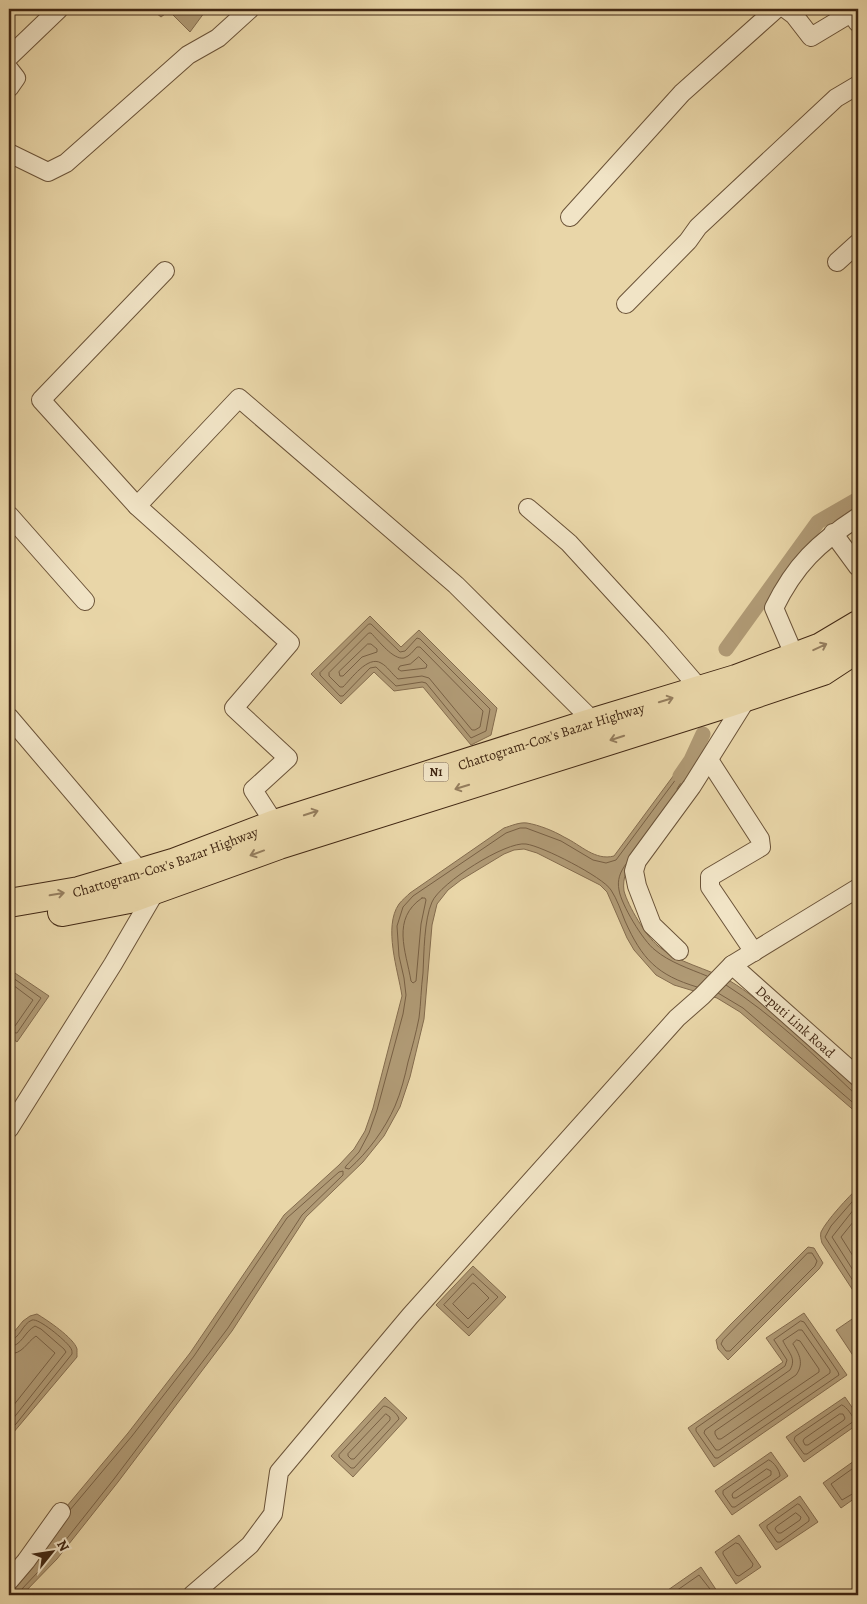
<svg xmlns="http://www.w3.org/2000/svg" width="867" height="1604" font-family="Alegreya,serif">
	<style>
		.water { fill: #b09a75; stroke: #846c4e }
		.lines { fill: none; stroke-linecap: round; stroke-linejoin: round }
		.shore { stroke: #786044; stroke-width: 1 }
		.canal { stroke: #b09a75; stroke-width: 15 }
		.minor-casing { stroke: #6b5338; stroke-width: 20 }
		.trunk-casing { stroke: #412713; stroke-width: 30 }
		.minor { stroke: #f1e4c6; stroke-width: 18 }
		.trunk { stroke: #e9d6a8; stroke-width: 28 }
		.oneway { stroke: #957e5e }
		.labels { text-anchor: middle; stroke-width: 5; stroke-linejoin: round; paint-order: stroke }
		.shield { fill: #f1e4c6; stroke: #766049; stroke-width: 1 }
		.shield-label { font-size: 12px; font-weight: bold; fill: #412713 }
		.street-label { font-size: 14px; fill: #412713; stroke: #f1e4c6 }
	</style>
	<rect width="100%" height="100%" fill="#e9d6a8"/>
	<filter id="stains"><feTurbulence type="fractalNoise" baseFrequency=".004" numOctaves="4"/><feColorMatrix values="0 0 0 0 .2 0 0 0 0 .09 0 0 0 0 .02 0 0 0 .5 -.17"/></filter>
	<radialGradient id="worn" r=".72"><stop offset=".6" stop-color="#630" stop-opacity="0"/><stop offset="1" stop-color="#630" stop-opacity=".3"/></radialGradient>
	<!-- water -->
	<path class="water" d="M151,9H207L190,32L169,11L161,17Z
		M370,616L401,647L419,630L497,708L491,735L471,745L423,687L394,691L374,672L341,704L311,674Z
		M685,760H691L695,766L626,872C624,878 623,884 624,891C628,906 646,936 658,946C678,963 707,968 730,981C747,991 763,1005 779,1018C806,1041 832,1065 858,1090V1114L740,1012L717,998L674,985L656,975L634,950L627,938L607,892L600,885L537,853L524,849L514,850L504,854L461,880L448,890L437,904L432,925L424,1019L410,1077L400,1107L384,1136L363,1162L306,1217L232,1331L118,1482L57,1559L22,1595H9V1573L26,1555L128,1433L190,1353L284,1215L339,1165L354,1149L365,1131L373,1108L402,996C398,970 383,927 399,904C402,900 407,896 410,893L504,828C511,826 519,822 527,823C539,825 554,831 564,837C581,845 595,861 614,856Z
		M9,969L49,996L17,1042L9,1036Z
		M858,1188V1289L854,1292L822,1243C821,1239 820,1236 821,1232C826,1221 849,1196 858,1188Z
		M808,1247L814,1248L823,1263L819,1269L728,1360L718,1349L716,1340L730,1325Z
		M473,1266L506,1297L469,1336L436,1305Z
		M804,1313L847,1375L714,1467L688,1428L783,1362L766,1338Z
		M37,1314C47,1320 74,1338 77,1349C77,1351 77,1354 77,1357L13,1433L9,1431V1338L23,1321L30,1316Z
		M858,1315V1354L854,1357L836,1330Z
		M385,1397L407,1418L353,1477L331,1456Z
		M845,1397L858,1416V1424L804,1462L786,1437Z
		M771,1452L788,1476L732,1515L715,1491Z
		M854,1461L858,1467V1496L841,1508L823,1483Z
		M800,1496L818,1522L776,1550L759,1525Z
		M739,1535L761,1567L736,1584L715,1552Z
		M701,1567L717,1591L711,1595H672L668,1590Z"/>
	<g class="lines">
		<!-- shore -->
		<path class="shore" d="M369,624H371L400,652L405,651L417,638L420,639L490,709L486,731L471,738L426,683L422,682L396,686L376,667L370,668L343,696H340L320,675V673Z
			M369,633H371C379,641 393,660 404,658C410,656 413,651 417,647H420L483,711L480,727L475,730H472L429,678L422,676L398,679C392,674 387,666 381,663C368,655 351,679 343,687H340L329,676V673Z
			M368,644H371L377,649V652L362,657L343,676H340L339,672Z
			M419,657L427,665L426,668L401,671L398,669L400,666L410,664Z
			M677,789L689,770L688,767H685L616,860L606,863L593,860L561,841L526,828H520L506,833L413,896L403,907L397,926L399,956L404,978L406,995L403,1014L377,1110L369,1133L359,1152L346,1166L345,1168L349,1169C368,1152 385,1129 395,1106C401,1092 405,1076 408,1062C412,1048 416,1033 419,1018C421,1003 421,988 423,973C424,953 424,920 432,902C440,883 506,841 526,844C542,846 603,877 611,890C617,899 621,911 625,921C642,959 657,975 697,987
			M626,864C620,872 617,880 619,890C621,904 643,941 655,950C669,962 690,969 707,976
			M422,898H425L426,900L421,924L416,981L413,983L411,981C406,951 391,919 422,898Z
			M9,975L41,998L17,1033L9,1032
			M9,982L33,1000L15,1026H9
			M726,985C773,1015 813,1054 853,1092L858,1093
			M718,993L743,1008L858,1107
			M858,1195L831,1226L825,1237L855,1284L858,1285
			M858,1204L832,1237L858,1278
			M858,1216L841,1237L858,1264
			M808,1253H812L817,1261L815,1266L730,1351H726L721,1344L723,1340Z
			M473,1274L498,1297L468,1328L444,1305Z
			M473,1283L475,1284L489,1298L468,1319L453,1304Z
			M801,1321L804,1322L838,1372L839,1375L718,1458H715L696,1431V1428L785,1366L787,1360L774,1340Z
			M799,1330H802L830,1370V1373L719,1450H716L704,1433L705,1430L790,1370C797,1358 788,1352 783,1341Z
			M797,1340L800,1341L819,1369V1372L721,1439H718L715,1434V1431L796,1375C804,1364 800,1355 793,1344Z
			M9,1341C20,1339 22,1324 32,1320C39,1318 65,1340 70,1347C72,1350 72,1350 72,1354L16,1424L13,1427H9
			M9,1347C22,1346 24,1332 35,1326L41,1329L64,1349L66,1352L12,1420H9
			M9,1354C23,1354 26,1343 36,1336L55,1353L9,1411
			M842,1405C846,1406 854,1417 854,1421L807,1454H804L794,1440L795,1437Z
			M384,1406C389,1406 398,1414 399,1419L354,1468H351L339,1457V1455Z
			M386,1414L390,1417V1420L354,1459H351L348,1456V1454Z
			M840,1414H843L845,1418L844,1420L808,1445H805L803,1441L804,1439Z
			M769,1460C774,1462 780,1471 780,1476L735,1507H732L723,1494V1491Z
			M767,1469L771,1471V1475L736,1498H733L732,1495L733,1493Z
			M858,1469H852L831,1484L842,1500L854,1493H858
			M798,1504L800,1505L809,1518V1521L780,1542H777L767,1528V1526Z
			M796,1513L801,1517L800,1520L781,1533H778L775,1529L776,1527Z
			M736,1543L739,1544L753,1564L752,1567L739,1576L736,1575L723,1554V1552Z
			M19,1595L21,1590L53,1556L114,1479L228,1328L302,1215L343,1175V1171L339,1172L287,1218L194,1356L132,1436L70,1510
			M676,1595V1591L699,1575L710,1589L709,1595"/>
		<!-- canal -->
		<path class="canal" d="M726,649L818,522L858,499
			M680,776L691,760L703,734"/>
		<defs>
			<g id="minor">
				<path d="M786,9L794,15L811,37L851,13L858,23"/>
				<path d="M9,57L59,9"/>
				<path d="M9,69L16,78L9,88"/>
				<path d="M9,153L48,172L66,163L188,55L218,38L250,9"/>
				<path d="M570,217L682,93L776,9"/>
				<path d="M837,262L858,243"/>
				<path d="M165,271L41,400L137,506L290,643L234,708L288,758L253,790L275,824"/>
				<path d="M626,304L688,241L698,227L836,98L858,85"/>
				<path d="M137,506L239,398L456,585L594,722"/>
				<path d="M528,508L569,543L656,638L700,689"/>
				<path d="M9,515L85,601"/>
				<path d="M833,533L858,567"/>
				<path d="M795,657L774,608C795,565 818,543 858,517"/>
				<path d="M9,717L141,872"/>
				<path d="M709,760L760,839L761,847L710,877V887L754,952"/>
				<path d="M679,951L652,925L637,886L634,871L637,861L692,786L749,695"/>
				<path id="s1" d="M732,965L858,1077"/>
				<path d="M9,1129L113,964L158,887"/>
				<path d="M9,1581L26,1561L61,1512"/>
				<path d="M192,1595L250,1545L273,1514L279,1472L410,1316L677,1018L702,996L732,965L858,888"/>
			</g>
			<g id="trunk">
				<path id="s2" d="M9,903L79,891L173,863L275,824L594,722L736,679L821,647L858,625"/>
				<path d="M62,912L129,899L279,845L722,705L823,671L858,648"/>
			</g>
		</defs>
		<!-- minor casing -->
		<use href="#minor" class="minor-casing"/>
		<!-- trunk casing -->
		<use href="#trunk" class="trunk-casing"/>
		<!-- minor -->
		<use href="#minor" class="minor"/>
		<!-- trunk -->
		<use href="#trunk" class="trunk"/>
	</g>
	<!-- one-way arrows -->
	<defs><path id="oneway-shaft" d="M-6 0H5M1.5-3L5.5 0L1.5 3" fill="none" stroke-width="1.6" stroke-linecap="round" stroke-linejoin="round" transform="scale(1.25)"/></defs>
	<g class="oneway">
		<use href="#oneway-shaft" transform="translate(820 647) rotate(-25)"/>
		<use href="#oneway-shaft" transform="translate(666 700) rotate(-17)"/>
		<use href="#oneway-shaft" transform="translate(617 738) rotate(162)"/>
		<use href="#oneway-shaft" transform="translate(462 787) rotate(163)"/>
		<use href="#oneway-shaft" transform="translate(311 813) rotate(-18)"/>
		<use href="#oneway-shaft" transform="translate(257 853) rotate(160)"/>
		<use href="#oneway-shaft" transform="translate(57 894) rotate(-10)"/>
	</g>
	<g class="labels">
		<!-- shield labels -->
		<rect class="shield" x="423.5" y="762.5" width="25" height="19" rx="4"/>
		<g class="shield-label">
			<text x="436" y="776">N1</text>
		</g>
		<!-- street labels -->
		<g class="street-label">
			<text dy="5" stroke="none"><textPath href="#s2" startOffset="568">Chattogram-Cox's Bazar Highway</textPath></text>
			<text dy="5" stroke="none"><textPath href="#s2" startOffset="162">Chattogram-Cox's Bazar Highway</textPath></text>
			<text dy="5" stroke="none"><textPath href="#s1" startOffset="85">Deputi Link Road</textPath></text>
		</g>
	</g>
	<!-- margin -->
	<rect width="867" height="1604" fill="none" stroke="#e9d6a8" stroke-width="30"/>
	<rect x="10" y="10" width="847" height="1584" fill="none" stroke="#412713" stroke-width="2.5"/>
	<rect x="15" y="15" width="837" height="1574" fill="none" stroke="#412713"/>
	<!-- north arrow -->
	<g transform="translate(52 1552) rotate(60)" stroke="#f1e4c6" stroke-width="4" paint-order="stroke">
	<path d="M0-4L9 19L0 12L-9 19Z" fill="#412713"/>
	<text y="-8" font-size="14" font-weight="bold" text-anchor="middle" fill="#412713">N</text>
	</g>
	<rect width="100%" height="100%" filter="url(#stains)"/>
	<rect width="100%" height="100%" fill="url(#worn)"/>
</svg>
